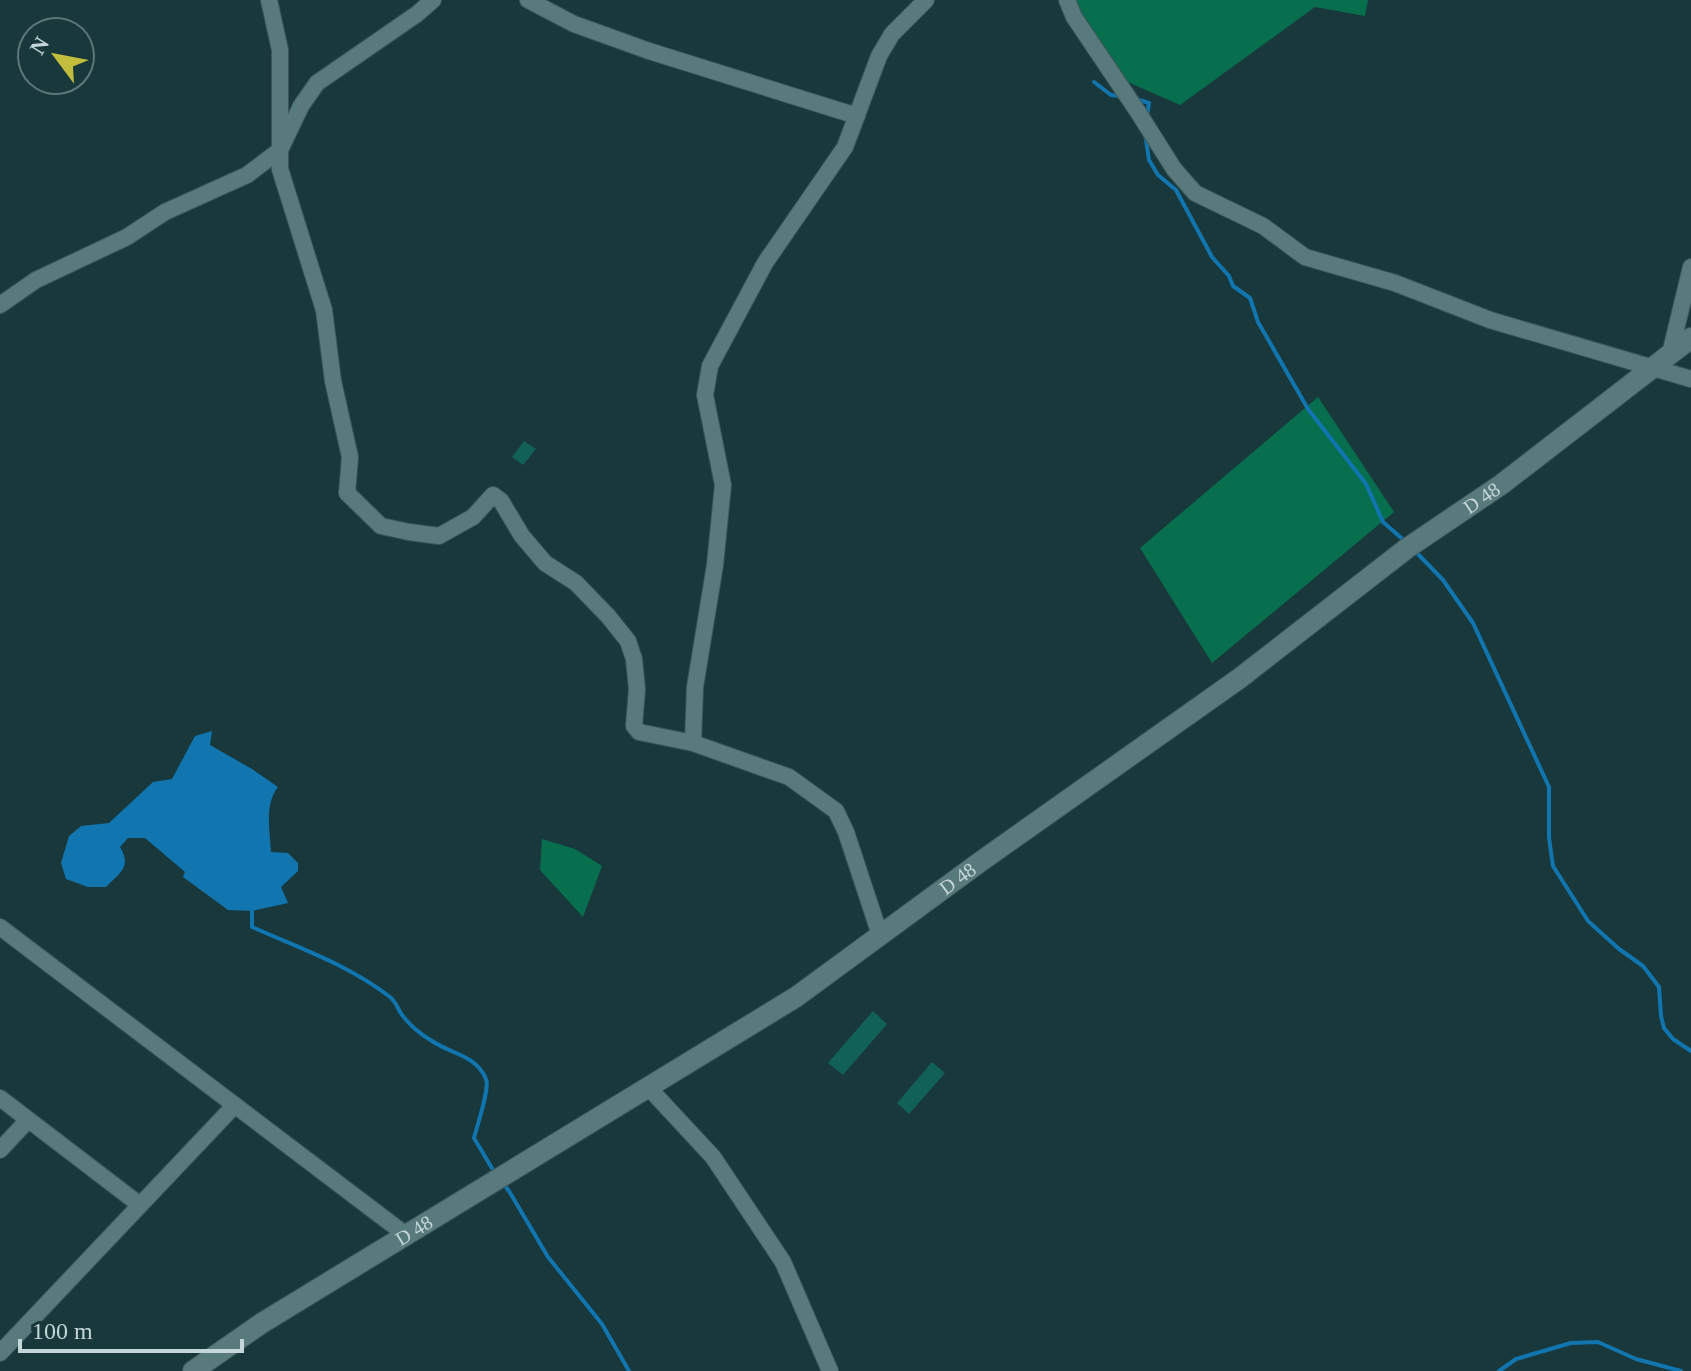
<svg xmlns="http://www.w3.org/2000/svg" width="1691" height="1371" font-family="'Times New Roman',serif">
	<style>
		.forest { fill: #076e4e }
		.water { fill: #1175af }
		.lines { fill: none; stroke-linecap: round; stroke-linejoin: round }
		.stream { stroke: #1175af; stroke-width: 4 }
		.building { fill: #116159 }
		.minor-casing { stroke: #3b5659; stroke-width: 18 }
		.tertiary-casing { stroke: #3b5659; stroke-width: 22 }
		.minor { stroke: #597a7d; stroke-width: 16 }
		.tertiary { stroke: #597a7d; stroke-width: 20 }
		.labels { text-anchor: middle; stroke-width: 6; stroke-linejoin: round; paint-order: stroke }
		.street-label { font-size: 20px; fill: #c4d6d8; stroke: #18383b }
	</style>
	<rect width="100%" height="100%" fill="#18383b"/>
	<!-- forest -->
	<path class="forest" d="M1067,0H1368L1365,16L1315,7L1180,105L1114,76Z
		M1318,397L1394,512L1212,663L1140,548Z
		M542,839L575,849L602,866L583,917L540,870Z"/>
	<!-- water -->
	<path class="water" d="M212,731L210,745L252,769L278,787C264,805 270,831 271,852L288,853L298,863V871L281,887L288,903L252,911L228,910L183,877L185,872L145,838H128L120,847C132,867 120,873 106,887H88L66,879L61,863L69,836L81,826L109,823L153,782L172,779L195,736Z"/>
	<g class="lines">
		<!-- stream -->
		<path class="stream" d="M1094,82L1111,95L1120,96
			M1136,99L1149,103L1147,116
			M1145,133L1149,160L1158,175L1176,190L1212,257L1229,276L1233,286L1250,298L1258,322L1308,409L1366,484L1383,522L1407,543
			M1416,552L1443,580L1473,623L1549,787V838L1553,866L1588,921L1619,949L1643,966L1659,987L1661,1016L1664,1028L1673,1039L1691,1051
			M252,911V927C299,948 349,965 390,997C395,1001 397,1006 400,1012C408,1024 420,1034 432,1041C451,1054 476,1055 486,1079C490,1088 477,1126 474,1138L496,1175
			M504,1185L509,1191L548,1257L602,1324L629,1371
			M1499,1371L1516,1359L1571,1343L1598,1342L1636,1359L1681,1371"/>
	</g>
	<!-- building -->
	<path class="building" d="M524,441L536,449L523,465L512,457Z
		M873,1011L887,1024L843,1075L828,1063Z
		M932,1062L945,1073L909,1114L897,1103Z"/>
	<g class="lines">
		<defs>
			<path id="minor" d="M269,0L280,50V169L324,310L333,381L350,457L347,493L381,526L409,532L439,536L473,517L493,495L501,501L522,536L545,563L576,583L608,616L628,641L634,659L637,689L634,726L639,732L693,743L789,777L836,811L846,832L880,935
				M528,0L574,24L649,51L857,116
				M1067,0L1074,17L1138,112L1174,169L1195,193L1263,226L1305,257L1395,283L1490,320L1691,379
				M0,305L36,280L127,237L165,212L247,175L280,150L301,106L317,83L417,14L433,0
				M1670,354L1691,267
				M693,743L695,687L715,565L723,485L705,395L710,366L765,263L845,147L879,56L892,34L926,0
				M0,927L406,1235
				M648,1087L713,1157L783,1262L830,1371
				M0,1098L140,1205
				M0,1150L28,1120
				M0,1353L235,1105"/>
			<g id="tertiary">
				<path id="s1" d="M193,1371L262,1323L796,997L980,862L1240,678L1406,549L1502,484L1691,338"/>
			</g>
		</defs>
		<!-- minor casing -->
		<use href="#minor" class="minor-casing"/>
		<!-- tertiary casing -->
		<use href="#tertiary" class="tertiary-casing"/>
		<!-- minor -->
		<use href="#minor" class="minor"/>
		<!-- tertiary -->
		<use href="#tertiary" class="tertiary"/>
	</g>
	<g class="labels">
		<!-- street labels -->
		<g class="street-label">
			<text dy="7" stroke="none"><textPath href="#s1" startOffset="1558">D 48</textPath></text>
			<text dy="7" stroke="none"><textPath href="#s1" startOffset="910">D 48</textPath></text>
			<text dy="7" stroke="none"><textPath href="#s1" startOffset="262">D 48</textPath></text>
		</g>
	</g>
	<!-- north arrow -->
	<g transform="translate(56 56) rotate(302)"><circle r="38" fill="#18383b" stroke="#5d777a" stroke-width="2"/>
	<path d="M0-6L14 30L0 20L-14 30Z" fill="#c3bd3e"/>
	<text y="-12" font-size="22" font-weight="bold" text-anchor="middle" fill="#c4d6d8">N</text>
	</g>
	<!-- scale -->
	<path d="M20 1339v12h222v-12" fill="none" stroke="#c4d6d8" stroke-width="4"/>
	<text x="32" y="1339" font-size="24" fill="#c4d6d8" stroke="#18383b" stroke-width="6" paint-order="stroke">100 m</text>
</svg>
